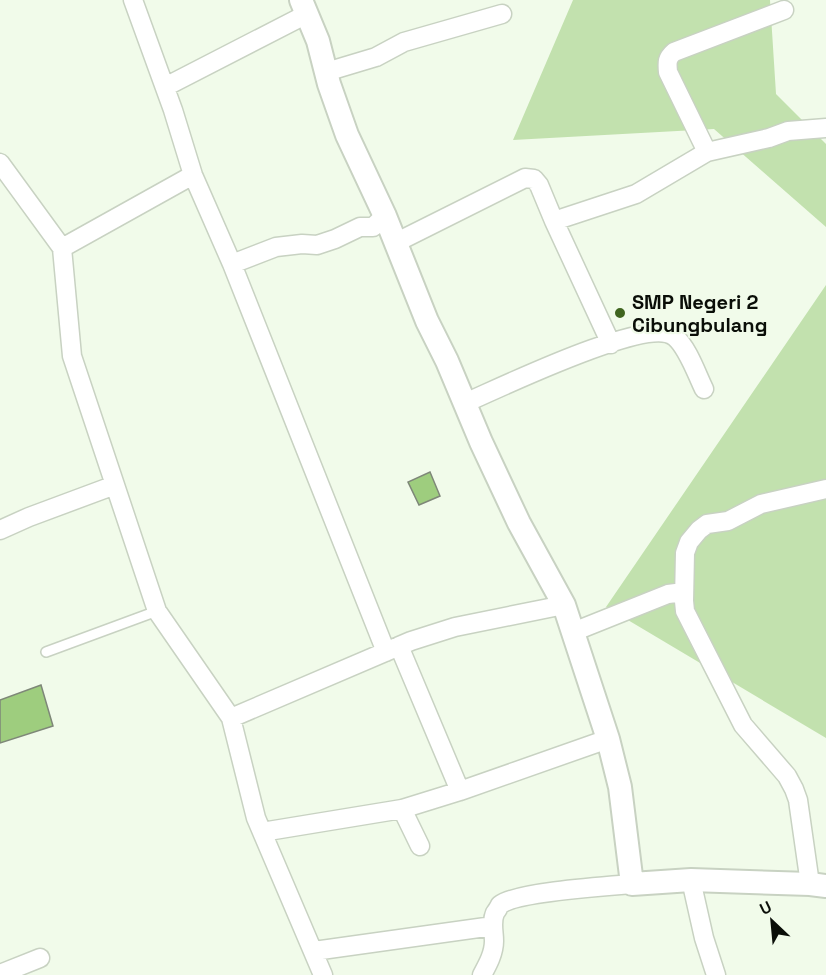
<svg xmlns="http://www.w3.org/2000/svg" width="826" height="975" font-family="'Space Grotesk',sans-serif">
	<style>
		.green { fill: #c2e1ae }
		.building { fill: #9ecd7e; stroke: #7e8778; stroke-width: 1.5 }
		.lines { fill: none; stroke-linecap: round; stroke-linejoin: round }
		.service-casing { stroke: #c8d2c2; stroke-width: 12 }
		.minor-casing { stroke: #c8d2c2; stroke-width: 21 }
		.tertiary-casing { stroke: #c8d2c2; stroke-width: 26 }
		.service { stroke: #fff; stroke-width: 9 }
		.minor { stroke: #fff; stroke-width: 18 }
		.tertiary { stroke: #fff; stroke-width: 22 }
		.poi-dot { fill: #3f651f; stroke: #f1fbea; stroke-width: 2 }
		.labels { text-anchor: middle; stroke-width: 4.5; stroke-linejoin: round; paint-order: stroke }
		.poi-label { font-size: 20px; font-weight: bold; fill: #0a0e08; stroke: #f1fbea; text-anchor: start }
	</style>
	<rect width="100%" height="100%" fill="#f1fbea"/>
	<!-- green -->
	<path class="green" d="M573,0H770L776,94L826,144V227L714,129L513,140Z
		M826,285V738L606,607Z"/>
	<!-- building -->
	<path class="building" d="M430,472L440,496L419,505L408,482Z
		M41,685L53,726L0,743V700Z"/>
	<g class="lines">
		<defs>
			<path id="service" d="M46,652L157,611"/>
			<path id="minor" d="M133,0L173,110L193,175L232,264L386,652
				M326,72L376,57L404,42L502,14
				M165,87L307,14
				M707,152L668,72C667,62 667,58 674,52L784,10
				M0,163L62,248L72,356L157,611L231,718L256,818L323,975
				M554,221L636,194L707,152L769,138L788,131L826,128
				M395,243L525,178L534,179L539,185L554,221L611,344
				M62,248L193,175
				M232,264L276,247L302,244L317,245L335,239L360,227H373L385,216
				M465,403C498,389 648,315 675,337C688,348 697,375 704,389
				M0,530L29,517L115,485
				M573,632L668,594L684,592
				M399,646L460,791
				M231,718L411,641L455,627L564,605
				M262,832L402,809
				M420,846L402,809L460,791L608,739
				M691,880L704,938L716,975
				M810,884L798,800L794,789L787,776L743,725L685,611L684,601L685,553L689,542L699,530L707,524L728,521L761,504L826,489
				M314,951L493,926
				M0,974L40,958
				M482,975C488,964 494,953 494,941C494,931 491,922 495,913C495,913 500,906 500,905C515,892 608,886 632,884"/>
			<path id="tertiary" d="M301,0L318,41L329,84L347,135L385,216L427,321L447,361L481,442L519,523L564,605L608,739L620,787L632,884L691,880L810,884L826,886"/>
		</defs>
		<!-- service casing -->
		<use href="#service" class="service-casing"/>
		<!-- minor casing -->
		<use href="#minor" class="minor-casing"/>
		<!-- tertiary casing -->
		<use href="#tertiary" class="tertiary-casing"/>
		<!-- service -->
		<use href="#service" class="service"/>
		<!-- minor -->
		<use href="#minor" class="minor"/>
		<!-- tertiary -->
		<use href="#tertiary" class="tertiary"/>
	</g>
	<!-- markers -->
	<circle class="poi-dot" cx="620" cy="313" r="6"/>
	<g class="labels">
		<!-- poi labels -->
		<g class="poi-label">
			<text x="632" y="309">SMP Negeri 2<tspan x="632" dy="23">Cibungbulang</tspan></text>
		</g>
	</g>
	<!-- north arrow -->
	<g transform="translate(772 921) rotate(334)" stroke="#f1fbea" stroke-width="4.5" paint-order="stroke">
	<path d="M0-4.5L10 22L0 15L-10 22Z" fill="#0a0e08"/>
	<text y="-9" font-size="16" font-weight="bold" text-anchor="middle" fill="#0a0e08">U</text>
	</g>
</svg>
